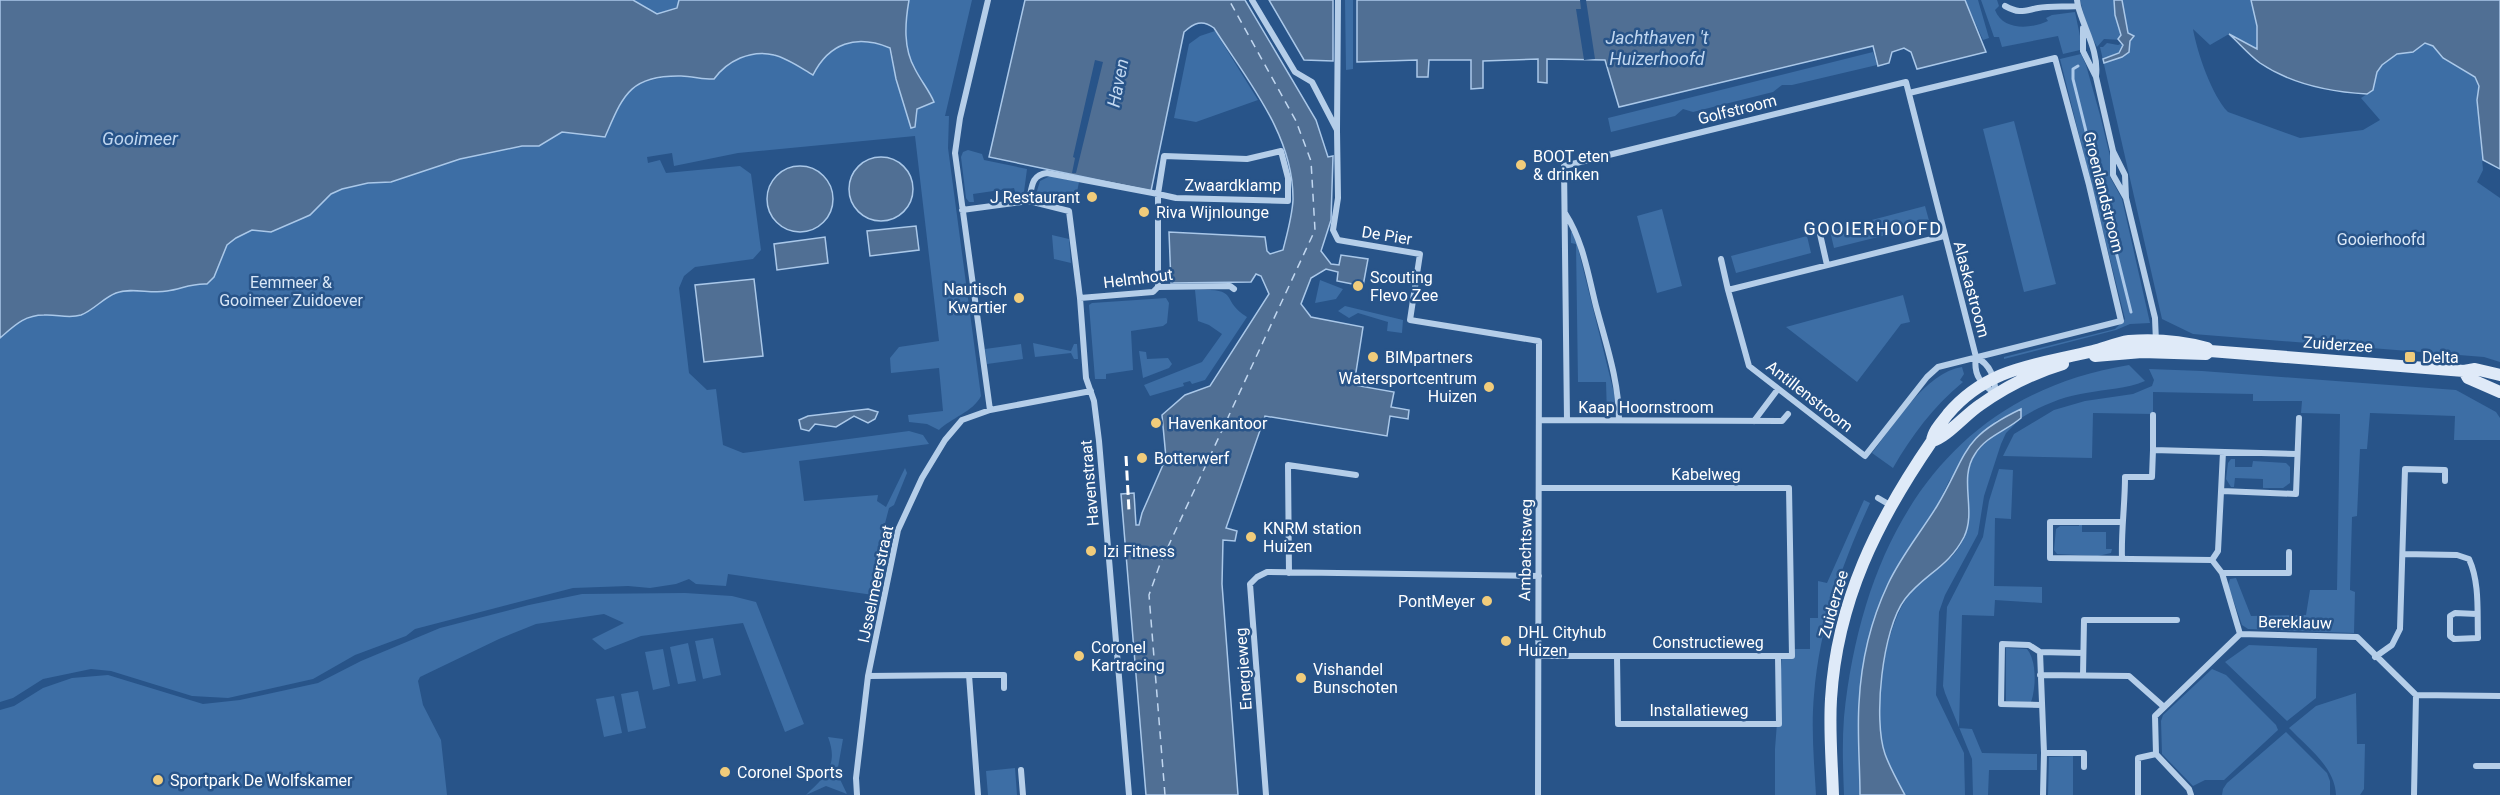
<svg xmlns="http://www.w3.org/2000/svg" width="2500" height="795" font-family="Roboto,sans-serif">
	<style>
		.green { fill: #3d6ea5 }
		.water { fill: #506f94; stroke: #aac8e9; stroke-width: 1.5 }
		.pier { fill: #285489 }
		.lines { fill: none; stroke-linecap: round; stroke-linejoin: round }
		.stream { stroke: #aac8e9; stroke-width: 3 }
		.ferry { stroke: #c1d7f0; stroke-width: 1.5; stroke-dasharray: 8 6; stroke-linecap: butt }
		.street { stroke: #b5cee9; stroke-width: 6 }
		.secondary { stroke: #dfeaf8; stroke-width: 12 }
		.rail { stroke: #fff; stroke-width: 3; stroke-dasharray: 10 4.5; stroke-linecap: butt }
		.poi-dot { fill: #f1cc7b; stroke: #285489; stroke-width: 2 }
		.labels { text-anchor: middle; stroke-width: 5; stroke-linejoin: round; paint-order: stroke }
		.street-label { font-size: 16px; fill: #fff; stroke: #285489 }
		.poi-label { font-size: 16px; fill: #fff; stroke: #285489; text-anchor: start }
		.park-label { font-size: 16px; fill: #d9e7f7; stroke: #285489 }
		.water-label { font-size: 18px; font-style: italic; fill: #c1d7f0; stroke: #285489 }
		.neighbourhood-label { font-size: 18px; letter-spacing: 1.5px; fill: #fff; stroke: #285489 }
	</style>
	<rect width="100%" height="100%" fill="#285489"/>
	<!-- green -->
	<path class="green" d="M0,0L643,82L670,76L714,79C727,62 751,49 774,55C787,58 801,68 813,75C830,43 856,35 889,48L896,79L911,128L917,109L934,102C929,89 921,81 915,69C903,47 905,23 909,0H972L945,116H949L948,148L981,396C973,412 951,418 939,430L927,424L909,422L908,415L943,411L939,368L891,373L890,358L899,347L939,341L915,136L738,153L674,166L672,153L647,157L648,163L660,160L666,173L740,166L751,174L761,250L753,259L695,267L684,276L679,288L689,373L707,390L716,389L723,445L743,453L909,431L923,435L929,444L799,461L804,501L878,495L877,501L886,507L905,468L907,473L894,505L889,508L883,531L890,538L880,596L728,574L726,586L696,584L689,579L676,584L650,588L628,586L573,588L415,629L406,636L355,655L313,679L228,698L192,696L111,671L91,669L43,679L13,698L0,702Z
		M633,0H679L677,7L657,14Z
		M1345,0H1353V69L1346,70Z
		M1965,0H1978L1989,38L1983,40Z
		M1981,0H1997L1999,6L1995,10C2003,31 2031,29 2048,21L2046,18L2052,15L2075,12L2080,36V50L2063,54L2058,36L2002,47L1999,37H1994Z
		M2080,0H2114L2122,40L2104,39L2097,47L2087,27Z
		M2122,0H2251L2257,26V49L2229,34L2210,45L2193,29C2197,52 2212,96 2228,112L2300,138L2363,130L2380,120L2361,98L2373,90L2377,72L2382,65L2397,54L2413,52L2425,43L2433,46L2443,58L2469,72L2475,77L2479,86L2477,100L2483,170L2477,182L2500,198V362L2484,357L2193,334L2162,319L2100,47H2103L2107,43L2118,45L2123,43L2120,52L2103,59L2104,62L2122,57L2130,47Z
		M1215,31L1258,100L1196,122L1174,118L1189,44L1200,36Z
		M1873,52L1877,65L1792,85H1782L1773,92L1693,112L1683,109L1675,116L1611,132L1608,118Z
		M2081,54L2086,65L2100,115L2111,160L2110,177L2122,199L2150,323L2130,324L2116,330L2004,359V357L2115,329L2125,319L2060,59Z
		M2014,121L2056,284L2024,292L1983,129Z
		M968,150L982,154L984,160L1027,169L1024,192L1016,195L1014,188L973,194L974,202H969L966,198L961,157L963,152Z
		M1050,176L1079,182L1075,202L1071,205C1062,195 1048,201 1036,194L1040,181Z
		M1925,206L1930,224L1834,248L1830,231Z
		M1662,209L1682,286L1657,293L1637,216Z
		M1571,232H1574L1615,397L1614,410L1609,416L1607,415L1606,382H1578L1576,244L1571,243Z
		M1052,235L1069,239L1071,263L1054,259Z
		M1807,236L1811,253L1736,273L1731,256Z
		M1320,280L1343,289L1336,299L1315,303Z
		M1195,290C1242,288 1219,300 1247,317L1205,380L1192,384L1190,381L1183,383L1184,386L1150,396L1144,385L1202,362L1222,334L1209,325L1198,321Z
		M1903,295L1910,322L1901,324L1857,382L1786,327Z
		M1166,298L1169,303L1167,323L1163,326L1131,331L1133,370L1106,374V379H1095L1089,305L1092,303Z
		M1345,306L1403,320L1402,333L1387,331L1388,322L1358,313L1349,318L1338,311Z
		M1033,343L1071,351L1074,344H1077L1078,359H1074L1071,353L1035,357Z
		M1021,344L1023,359L987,364L985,349Z
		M1139,351L1146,352L1147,359L1168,358L1172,364L1169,368L1143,378Z
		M2129,365L2145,381C2126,389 2107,389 2086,393C2064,396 2040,406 2021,418L2020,409L1996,421L1949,481L1938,504L1889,581L1879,605L1867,648L1859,703L1860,795H1844C1843,769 1842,743 1844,717C1862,542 1944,395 2129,365Z
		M1962,367L1964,374L1960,380L1963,382C1933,407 1912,435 1893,468L1872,453C1893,426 1926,372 1962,367Z
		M2149,369L2202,371L2456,390L2496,412L2500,418V440H2454L2455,416L2370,413L2367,449H2360L2357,516L2352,517L2350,590L2355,592L2354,633L2248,629L2242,625L2228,585L2230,579L2236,578L2251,616L2306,615L2310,590H2337L2340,414L2301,413L2302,401H2253V394L2153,392V414L2093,413L2092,458L2003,456L2014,434L2054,410L2085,401L2133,394L2152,386L2154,380Z
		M2018,421L2006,433L2001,444L1984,496L1978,534L1945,595L1939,612L1936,695L1964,753L1965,795H1905C1898,782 1889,768 1885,754C1871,713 1884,623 1912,591C1929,572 1956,562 1965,535C1967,528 1967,520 1967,512C1969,500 1967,488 1968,476C1971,448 1994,433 2018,421Z
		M2231,459H2235V467H2252L2253,461L2286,463L2290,467V483L2283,488H2263V479L2235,478L2234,487H2231L2226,479L2228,463Z
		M1999,469L2013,470L2011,519L1995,518L1994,586L2042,587V603L1995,600L1994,616L1962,615L1959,728L1972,729L1982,753L2037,754V770H1989L1988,795H1973L1972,759L1945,693L1943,686L1947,607L1983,537L1989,501Z
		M1864,500L1870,503C1841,567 1820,624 1814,695C1811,728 1814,762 1816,795H1775V749L1782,656H1792L1795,649H1810V618H1818V581L1827,583Z
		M2079,524H2082V532H2106V549H2112L2111,553L2098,556L2057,554L2054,550L2056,529L2060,526H2079Z
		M685,593L732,596L756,602L804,724L785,732L743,623L641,636L605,650L592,639L624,623L604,614L536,624L499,639L420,677L418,681L423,705L441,740L447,795H0V710L14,706L43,688L72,678L108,675L203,704L240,700L318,683L361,661L440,628L529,605L582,594Z
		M713,638L721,675L703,679L695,641Z
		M688,643L696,681L678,684L670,647Z
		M2249,645L2317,648L2316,698L2287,721L2225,662Z
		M2006,648L2027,649C2037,661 2036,688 2031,702L2006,701Z
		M663,649L670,686L653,690L645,652Z
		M2212,669L2226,675L2276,725L2278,730L2224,780H2205L2193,786L2162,754L2161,721L2163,715Z
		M638,691L646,728L628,732L621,694Z
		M2356,693L2357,744H2365L2364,789L2360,795H2336C2335,767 2308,748 2289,728L2316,706Z
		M614,696L622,733L604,737L596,699Z
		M2286,732L2327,773L2330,781V795H2222L2223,789L2227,783Z
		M828,737L843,739L837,773L847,794L826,786L806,795C825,776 839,766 828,737Z
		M2073,756V795H2048L2049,757Z
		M1015,768L1017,795H988L986,771Z"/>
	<!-- water -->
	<path class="water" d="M0,0H633L657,14L677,8L679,0H909C905,23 903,48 915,69C921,81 929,90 934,102L917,109L915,127L911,128L896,79L890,48C856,34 829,43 813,75C801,68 787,58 774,55C751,49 727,61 714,79C707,80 691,76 681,76C629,75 623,96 605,137L562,132L539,146H522L460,159L391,182L368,183L342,189L331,194L310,215L301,219L271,232L252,230L236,238L227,245L214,277L207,284C192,283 181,289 167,291C150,294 132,287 116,293C103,298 94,310 81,315C68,319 57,314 44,315C24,315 14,326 0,338Z
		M1025,0H1245L1316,120L1328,157L1333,156L1331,220L1321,251L1331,264L1339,265L1341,255L1368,259L1363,286L1337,281L1338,272L1326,269L1311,278L1301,304L1311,317L1363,327L1354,385L1394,392L1391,407L1409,410L1408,419L1390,416L1387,436L1265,416L1226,528L1237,531L1235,541L1223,540L1222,584L1238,795H1146L1121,494L1134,493L1136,525H1139L1142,513L1166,458L1162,415L1185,395L1210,386L1269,294L1261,276L1256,274L1251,282L1171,283L1169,232L1265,237L1267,251L1270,254L1283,250C1287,234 1292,217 1293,200C1294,135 1247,80 1214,28C1202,19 1194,23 1184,32L1151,191L989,157Z
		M1269,0H1333V61L1304,60Z
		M1357,0H1965L1986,52L1917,69L1911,52L1904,48L1892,52L1889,63L1878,66L1873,46L1619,107L1605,60L1547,59V83L1538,82V59L1483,61V88L1471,89V60H1429L1428,77H1417V60L1357,62Z
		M2114,0H2122L2128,33L2134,36L2130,41L2129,52L2122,57L2104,63L2103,59L2119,53L2123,45L2118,39L2121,35L2115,15Z
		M2251,0H2500V169L2483,160L2477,100L2479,86L2475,77L2443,58L2433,46L2425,43L2413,52L2397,54L2382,65L2377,72L2373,90L2367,94C2330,92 2291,84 2260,63C2249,55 2239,43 2229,34L2257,49V26Z
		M849 189a32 32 0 1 1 64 0a32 32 0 1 1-64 0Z
		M767 199a33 33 0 1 1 66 0a33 33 0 1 1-66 0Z
		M916,226L919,250L870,256L867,231Z
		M825,237L828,263L777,270L774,244Z
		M754,279L763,356L704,362L695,285Z
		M868,409L878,412L875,419L868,423L854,416L836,427L815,424L809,431L801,429L799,420L808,416Z
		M2021,409V418C2006,431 1986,436 1975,454C1958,479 1977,510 1964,537C1948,568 1924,574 1905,599C1882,629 1873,720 1885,754C1890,768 1898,782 1905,795H1860C1860,765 1857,734 1859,703C1861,663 1871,620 1888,584C1901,556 1921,532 1937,506C1968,454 1960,438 2021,409Z"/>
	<!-- pier -->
	<path class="pier" d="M1580,0H1586L1595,59L1584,60L1576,9H1581Z
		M1095,60L1103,62L1076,173H1072L1075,158L1073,157Z"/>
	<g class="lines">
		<!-- stream -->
		<path class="stream" d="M2078,66L2073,69V79L2131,312"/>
		<!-- ferry -->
		<path class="ferry" d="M1165,795L1149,595L1160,564L1315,230L1311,161L1296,121L1229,0"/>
		<!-- street -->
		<path class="street" d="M988,0L960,118L955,153L990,410
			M1252,0L1295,72L1312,82L1337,130L1338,198L1333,230L1338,240L1420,254L1410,320L1539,341L1538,795
			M2005,6C2020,14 2023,11 2038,8C2050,6 2065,7 2078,6L2077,0
			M2078,6C2084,29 2099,51 2096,76
			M2083,28V51L2096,77L2113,151V175L2126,198
			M1909,93L2055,58L2089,185L2121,321L1938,367L1927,377L1865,456L1749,366L1728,290L1944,236
			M1337,130L1338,0
			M1281,151L1288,178V201L1176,198L1158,194L1164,156L1247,159Z
			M2113,151L2125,175L2126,198L2155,318L2156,342
			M1029,201C1032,187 1031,175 1047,173L1158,194V287
			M962,210L1029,201L1069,211L1080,298L1086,378L1094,401L1099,441L1129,795
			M1565,213C1583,241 1588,274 1596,306C1606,344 1619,381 1619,420
			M1820,234L1827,265
			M1721,259L1728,290
			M1080,298L1153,292L1158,287L1230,286L1234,289
			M1976,357C1991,365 1994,377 1996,393
			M2153,415V450
			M1539,420L1782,421L1788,414
			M1567,420L1564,166L1906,82L1976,357C1973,375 1981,384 1996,394
			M1754,421L1778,389
			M2223,452L2218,551L2212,560L2222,573L2240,634
			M2222,491L2296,494L2299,418
			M1878,498L1890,505
			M2121,522H2050V558L2212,560
			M2403,554L2457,555L2469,559C2480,583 2477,613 2478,638L2454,639L2450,636V616L2455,613L2477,614
			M2122,559C2121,531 2125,505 2125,477H2152L2153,450L2297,454
			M1289,573L1288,465L1356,475
			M2222,573H2289V552
			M2040,652L2044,753
			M1538,656H1792L1789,488H1540
			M1617,656L1618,724H1779L1778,656
			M2375,657L2392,645L2400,629L2405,469L2445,470V481
			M969,675H1004V688
			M2040,675L2129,676L2164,707
			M2083,675L2084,620H2177
			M868,676L969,675L978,795
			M2041,705L2001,704L2002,644L2029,645L2040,652L2083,653
			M2476,766H2500
			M1021,770L1023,795
			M857,795L856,778L868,676L898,530L922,478L945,440L962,420L990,410L1091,391
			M1266,795L1250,584L1257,577L1267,572L1539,576
			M2043,795L2044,753H2084V767
			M2138,795V758L2156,754
			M2191,795L2189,789L2156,754L2155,716L2240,634L2357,637L2416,695L2500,696
			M2414,795L2416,695"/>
		<!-- secondary -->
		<path class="secondary" d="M2095,356L2142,352L2206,354L2210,351L2464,371L2475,369L2500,375
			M2464,371L2468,378L2500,392
			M1932,441C1946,438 1966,414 1980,405C2005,387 2033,373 2063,364
			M1833,795C1832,763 1829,731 1831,699C1837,601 1877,521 1932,441C1933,431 1942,422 1948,414C1988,367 2037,365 2093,351C2105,348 2116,343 2129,341C2155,339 2181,341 2207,348L2210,351"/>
		<!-- rail -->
		<path class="rail" d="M1126,456L1129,511"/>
	</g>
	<!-- markers -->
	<g class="poi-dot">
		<circle cx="1521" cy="165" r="6"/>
		<circle cx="1092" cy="197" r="6"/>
		<circle cx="1144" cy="212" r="6"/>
		<circle cx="1358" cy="286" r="6"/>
		<circle cx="1019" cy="298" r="6"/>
		<circle cx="1373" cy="357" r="6"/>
		<rect x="2404" y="351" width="12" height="12" rx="3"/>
		<circle cx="1489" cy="387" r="6"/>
		<circle cx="1156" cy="423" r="6"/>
		<circle cx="1142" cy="458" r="6"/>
		<circle cx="1251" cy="537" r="6"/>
		<circle cx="1091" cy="551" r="6"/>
		<circle cx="1487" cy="601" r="6"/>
		<circle cx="1506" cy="641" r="6"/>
		<circle cx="1079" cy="656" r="6"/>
		<circle cx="1301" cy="678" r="6"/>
		<circle cx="725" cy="772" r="6"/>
		<circle cx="158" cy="780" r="6"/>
	</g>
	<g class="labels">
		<!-- street labels -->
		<g class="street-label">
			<text transform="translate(1737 109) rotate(-14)" y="6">Golfstroom</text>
			<text x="1233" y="191">Zwaardklamp</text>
			<text transform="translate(2104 192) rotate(76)" y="6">Groenlandstroom</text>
			<text transform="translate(1387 235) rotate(9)" y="6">De Pier</text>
			<text transform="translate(1138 278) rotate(-7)" y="6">Helmhout</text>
			<text transform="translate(1972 289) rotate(75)" y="6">Alaskastroom</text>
			<text transform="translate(2338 344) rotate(4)" y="6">Zuiderzee</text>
			<text transform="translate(1810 396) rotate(38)" y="6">Antillenstroom</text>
			<text x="1646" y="413">Kaap Hoornstroom</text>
			<text x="1706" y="480">Kabelweg</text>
			<text transform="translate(1089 483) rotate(-95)" y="6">Havenstraat</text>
			<text transform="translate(1525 550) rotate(-89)" y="6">Ambachtsweg</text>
			<text transform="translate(875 584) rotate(-78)" y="6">IJsselmeerstraat</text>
			<text transform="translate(1833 604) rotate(-74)" y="6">Zuiderzee</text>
			<text transform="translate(2295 622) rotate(1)" y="6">Bereklauw</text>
			<text x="1708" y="648">Constructieweg</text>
			<text transform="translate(1243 669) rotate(-94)" y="6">Energieweg</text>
			<text x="1699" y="716">Installatieweg</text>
		</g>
		<!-- poi labels -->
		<g class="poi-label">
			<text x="1533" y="162">BOOT eten<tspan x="1533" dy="18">&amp; drinken</tspan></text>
			<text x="1080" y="203" text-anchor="end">J Restaurant</text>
			<text x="1156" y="218">Riva Wijnlounge</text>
			<text x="1370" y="283">Scouting<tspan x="1370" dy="18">Flevo Zee</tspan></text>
			<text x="1007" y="295" text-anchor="end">Nautisch<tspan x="1007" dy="18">Kwartier</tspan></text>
			<text x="1385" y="363">BIMpartners</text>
			<text x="2422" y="363">Delta</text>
			<text x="1477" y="384" text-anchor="end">Watersportcentrum<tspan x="1477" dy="18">Huizen</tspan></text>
			<text x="1168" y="429">Havenkantoor</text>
			<text x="1154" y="464">Botterwerf</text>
			<text x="1263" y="534">KNRM station<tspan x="1263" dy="18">Huizen</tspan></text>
			<text x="1103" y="557">Izi Fitness</text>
			<text x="1475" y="607" text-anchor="end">PontMeyer</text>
			<text x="1518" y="638">DHL Cityhub<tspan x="1518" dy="18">Huizen</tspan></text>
			<text x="1091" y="653">Coronel<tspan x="1091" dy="18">Kartracing</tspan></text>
			<text x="1313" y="675">Vishandel<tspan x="1313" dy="18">Bunschoten</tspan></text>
			<text x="737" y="778">Coronel Sports</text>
			<text x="170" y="786">Sportpark De Wolfskamer</text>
		</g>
		<!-- park labels -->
		<g class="park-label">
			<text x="2381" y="245">Gooierhoofd</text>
			<text x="291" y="288">Eemmeer &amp;<tspan x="291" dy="18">Gooimeer Zuidoever</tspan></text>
		</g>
		<!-- water labels -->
		<g class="water-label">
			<text x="1657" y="44">Jachthaven 't<tspan x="1657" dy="21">Huizerhoofd</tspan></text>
			<text transform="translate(1118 83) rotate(-79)" y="6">Haven</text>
			<text x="140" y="145">Gooimeer</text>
		</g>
		<!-- neighbourhood labels -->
		<g class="neighbourhood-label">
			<text x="1873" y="235">GOOIERHOOFD</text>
		</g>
	</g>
</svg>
